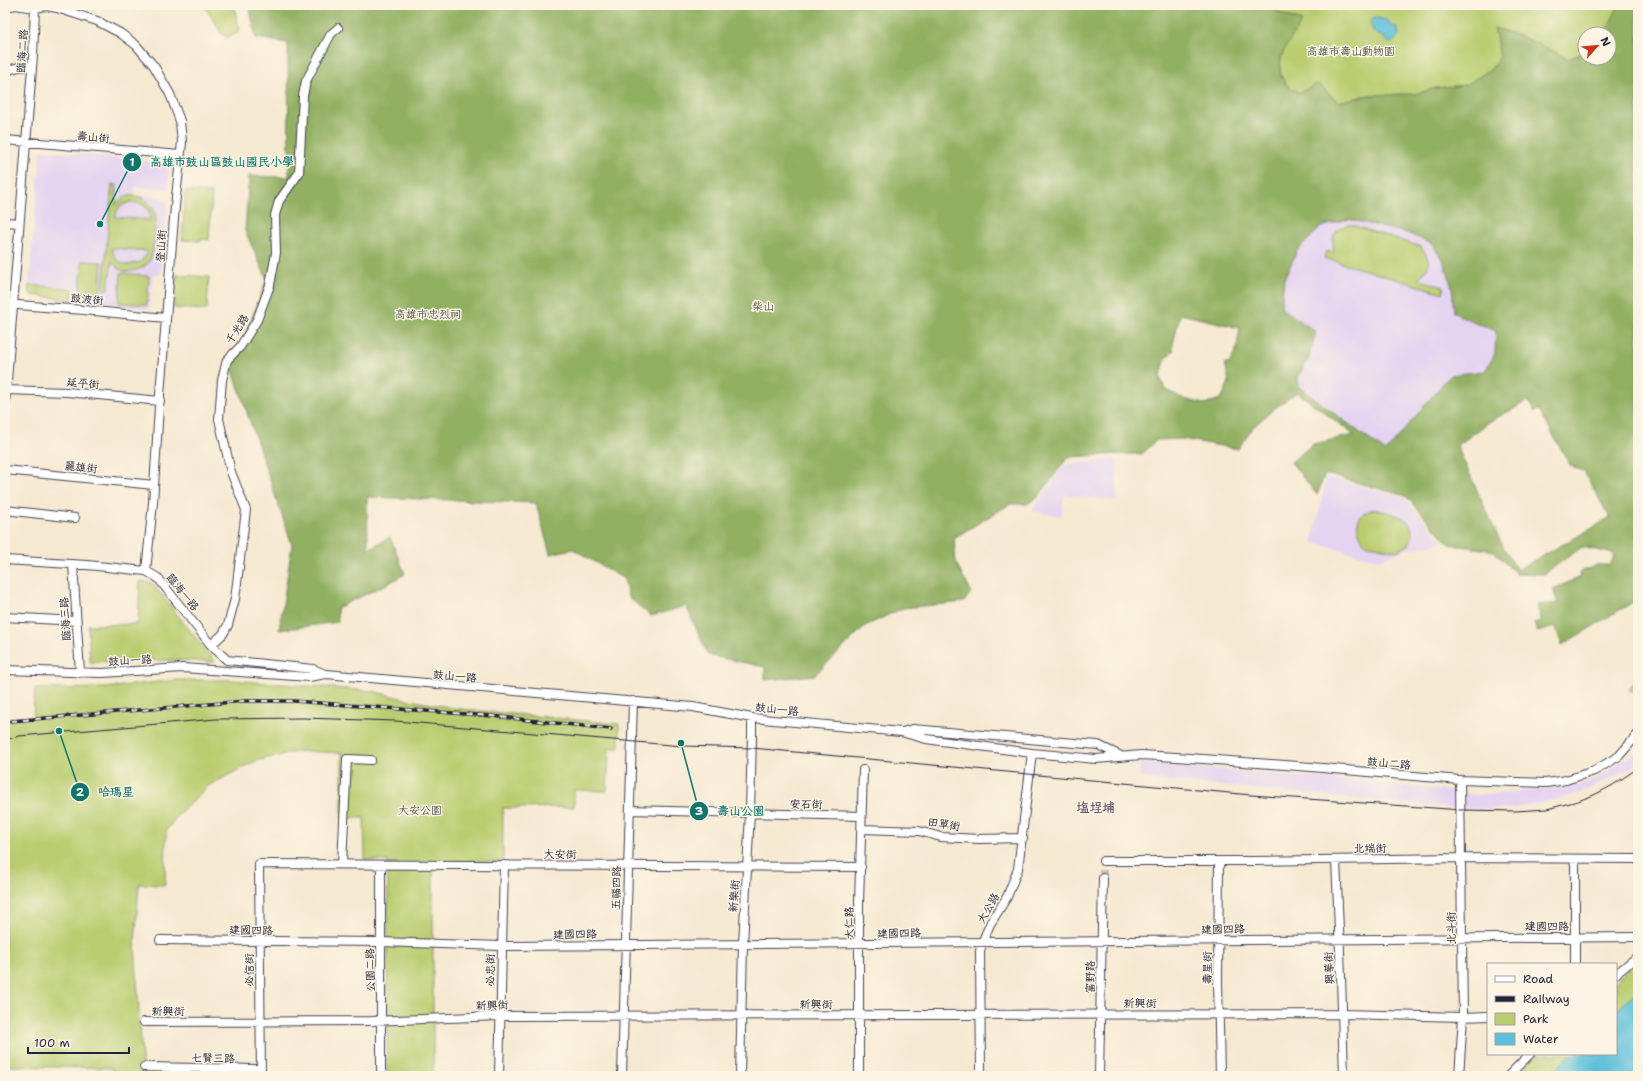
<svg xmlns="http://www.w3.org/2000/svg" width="1643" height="1081" font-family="'Shantell Sans','LXGW WenKai TC',sans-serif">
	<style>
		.built { fill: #e4d3f1 }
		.green { fill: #b9cd70; stroke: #6e7856; fill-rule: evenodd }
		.forest { fill: #92b062; stroke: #5a694e; fill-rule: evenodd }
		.water { fill: #5cc0da; stroke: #3f718a }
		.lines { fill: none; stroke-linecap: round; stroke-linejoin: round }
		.minor-tunnel { stroke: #ccc1b3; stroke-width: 8; stroke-dasharray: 8 4; stroke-linecap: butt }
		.minor-casing { stroke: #424052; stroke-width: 10 }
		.minor { stroke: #fff; stroke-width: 8 }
		.tram { stroke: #22223b; stroke-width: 1 }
		.rail-casing { stroke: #22223b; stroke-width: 3.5 }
		.rail { stroke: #fcf5e5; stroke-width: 2; stroke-dasharray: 6; stroke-linecap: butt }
		.labels { text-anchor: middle; stroke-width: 3; stroke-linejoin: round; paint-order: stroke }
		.street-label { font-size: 11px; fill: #22223b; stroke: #fcf5e5 }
		.park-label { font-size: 11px; fill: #4f554b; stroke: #fcf5e5 }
		.quarter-label { font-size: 13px; font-weight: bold; fill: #5f4d66; stroke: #fcf5e5 }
		.leader { fill: none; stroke: #0f766e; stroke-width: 1.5 }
		.callout-dot { fill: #0f766e; stroke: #fcf5e5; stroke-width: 1.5 }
		.mark-label { font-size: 12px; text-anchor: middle; font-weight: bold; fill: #fff }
		.callout-label { font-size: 12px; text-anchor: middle; font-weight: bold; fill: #0f766e; stroke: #fcf5e5; stroke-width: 3; stroke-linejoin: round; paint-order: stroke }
	</style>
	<rect width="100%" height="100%" fill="#fcf5e5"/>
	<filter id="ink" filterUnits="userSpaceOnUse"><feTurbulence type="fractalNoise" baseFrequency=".025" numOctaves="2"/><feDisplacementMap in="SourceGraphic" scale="8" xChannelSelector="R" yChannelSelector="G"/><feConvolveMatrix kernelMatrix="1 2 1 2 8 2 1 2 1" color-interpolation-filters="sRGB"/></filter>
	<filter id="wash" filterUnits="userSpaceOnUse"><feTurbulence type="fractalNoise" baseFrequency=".012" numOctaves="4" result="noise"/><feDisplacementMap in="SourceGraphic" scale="16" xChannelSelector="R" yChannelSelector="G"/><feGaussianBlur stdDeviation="0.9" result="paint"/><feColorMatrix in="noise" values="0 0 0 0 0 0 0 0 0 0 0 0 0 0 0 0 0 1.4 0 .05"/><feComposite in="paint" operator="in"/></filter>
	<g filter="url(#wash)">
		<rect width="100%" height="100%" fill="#f6e9d1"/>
		<!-- built -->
		<path class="built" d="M41,150L162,163L167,166L169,171L168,189L135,187L134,195L160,197L167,203L164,234H158L157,245L163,246L160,275H153L149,309L72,300L73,289L29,285Z
			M1348,219L1407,233L1432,244L1445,264L1452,288L1454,313L1496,331L1495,354L1485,371L1450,375L1386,452L1299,387L1298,377L1308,360L1281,308L1284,279L1297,251L1321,227Z
			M1117,459V501L1064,495L1061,516L1032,511L1064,465Z
			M1327,477L1405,498L1441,539V543L1405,550L1378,560L1312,542Z
			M1638,750V765L1580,793L1543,803L1507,809L1453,808L1140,778V763L1400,785L1478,795L1578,786L1601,776Z"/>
		<!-- green -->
		<path class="green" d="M204,5H234L239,30L237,33L227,37L222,34Z
			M1267,5H1619L1605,34H1585V52L1568,59C1544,46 1521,35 1494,28L1501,57L1490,70L1465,85L1437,88L1415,94L1369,95L1338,102L1318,84L1299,93C1295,90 1289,87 1286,84C1270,64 1290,38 1300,20L1282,14Z
			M112,184L117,185L116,205C119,201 122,197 128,196C141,193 155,205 156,218C156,224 155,231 154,237C153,254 153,267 132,271C122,273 117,268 112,261L108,289H103ZM129,202C141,202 151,207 150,220L115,217L119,207ZM112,248L147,251L148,253L140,262L128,265C119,263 113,258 112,248Z
			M185,191L212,193L209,240L200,239V241L182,240Z
			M1349,224L1421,247C1432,263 1431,267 1418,279L1444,287L1443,293L1324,258L1326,251L1334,253C1331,237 1333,230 1349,224Z
			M82,261L102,262L100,294L80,293Z
			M121,273L149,276L147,305L119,303Z
			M176,275L209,277L207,310L174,308Z
			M29,285L73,289L72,300L32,295L28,291Z
			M1374,509C1394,514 1421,517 1409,545L1396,551L1365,544C1354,529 1354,514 1374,509Z
			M140,581L152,583L215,662L176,660L90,662L88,625L138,624Z
			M1638,677V696L1629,689Z
			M177,680H231L372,691L409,700L460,709L619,724V748H609L607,791L574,790V807L503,808V862H433V1076H387L388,861L365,860L364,818H342V753L300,751L255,761L208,786L177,816L166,831L165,885L139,884L135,944L143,1076H113L112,1068L5,1066V719L33,717L35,689L105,688Z
			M1638,960V991L1616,1011V981Z
			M1538,1054H1571L1550,1076H1514Z"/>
		<!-- forest -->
		<path class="forest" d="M249,5H1267L1282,14L1302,22C1291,39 1269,64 1286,84C1289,87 1295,90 1299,93L1318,84L1338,102L1369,95L1415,94L1437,88L1465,85L1490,70L1500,57L1494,28C1521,35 1543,46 1568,59L1585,52V58H1609V34H1605L1619,5H1638V599L1562,645L1555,627L1537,632L1534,623L1542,622L1537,605L1558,603L1553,589L1581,577L1580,572L1597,565H1610L1615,554L1582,547L1544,574L1515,573L1494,551L1449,544L1406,496L1325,474L1317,495L1291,462L1313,444L1354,435L1297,392L1271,411L1252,428L1238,449L1182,439L1157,440L1142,454H1121L1068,457L1038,497L1027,504H1010L954,538L956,563L971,592L964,602L903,608L865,626L815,675L765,680V667L708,655L686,606L651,616L628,597L624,579L573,549L550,554L536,503L367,497L368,549L390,537L405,574L389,583L337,608L338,622L279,630L292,545L232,368L267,279L245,231L249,176L289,177L288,43L256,38ZM1348,219L1407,233L1432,244L1445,264L1452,288L1454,313L1496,331L1495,354L1485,371L1450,375L1386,452L1299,387L1298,377L1308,360L1316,332L1281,308L1284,279L1297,251L1321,227ZM1180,314L1240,328L1236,351L1229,364L1225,363L1229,382L1221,399L1204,404L1184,399L1165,389L1160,377L1166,358L1174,350L1172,349ZM1528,401L1535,412L1539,410L1570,465L1584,472L1610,518L1517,570L1501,543L1457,446L1489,422Z"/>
		<!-- water -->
		<path class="water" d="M1377,18L1387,20L1391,26L1397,27L1399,35L1392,43L1387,42L1384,37L1374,33L1370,22L1372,19Z
			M1638,991V1076H1550L1571,1054H1616V1011Z"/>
	</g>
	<g filter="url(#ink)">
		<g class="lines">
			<!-- minor-tunnel -->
			<path class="minor-tunnel" d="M1103,878V861"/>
			<defs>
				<path id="minor" d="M5,7L16,5L35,8L46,6L57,8L97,21L120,33L136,45L154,66L170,94L180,121L182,142L175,206L159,407L153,503L146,571
					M5,71L19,67L32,66
					M5,140L180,155
					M5,222L19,223
					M5,304L84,310L166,318
					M5,390L67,392L160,401
					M5,405L33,56L35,8
					M5,470L154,485
					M5,510L75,518
					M5,560L87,565L146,571L158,578L211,645L227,660L313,669L325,674
					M73,564L80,673
					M5,617L76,621
					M211,645L223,634L228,625L235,599L246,510L231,472L219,419L222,380L227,360L240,347L257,320L270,285L276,253L275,215L279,201L299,173L303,96L306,81L331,34L338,28
					M5,670L102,673L182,668L309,677L326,674L693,707L752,718L901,732L926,739L1032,753L1096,759L1141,755L1176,757L1311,767L1460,780L1546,783L1566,780L1594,771L1619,756L1638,734
					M902,732L913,729L1098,745L1121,756
					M630,810L861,816
					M862,829L919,831L941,837L979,839L1023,838
					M1336,860L1341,976L1344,1076
					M1103,861H1252L1461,858L1638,859
					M1219,861L1218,980L1220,1076
					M342,864L347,759L371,760
					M381,865V1076
					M160,940L380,942L502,946L1638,937
					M1575,964V859
					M1616,974L1638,956
					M144,1022L371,1021L500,1016L1342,1014L1463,1017L1488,1016
					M144,1067L256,1069L259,1076
					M172,1076L179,1068
					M206,1076L225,1073
					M261,1076L259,864L861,867
					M499,1076L504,865
					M622,1076L633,701
					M740,1076L743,944L750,813L752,736V718
					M859,1076V903L863,770
					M981,1076L980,951L982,943L990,924L1007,897L1018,869L1032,753
					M1099,1076L1103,878
					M1455,1076H1468
					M1459,1076L1463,1017L1460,780
					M1508,1076L1530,1054"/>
			</defs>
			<!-- minor casing -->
			<use href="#minor" class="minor-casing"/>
			<!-- minor -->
			<use href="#minor" class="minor"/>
			<!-- tram -->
			<path class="tram" d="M5,740L19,736L216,719L303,718L396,721L682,746L752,748L1251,795L1462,810L1516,811L1547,809L1578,801L1594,795L1613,785L1638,768
				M5,1074L8,1076"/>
			<defs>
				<path id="rail" d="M11,721L245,701H294L492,716L611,729"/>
			</defs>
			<!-- rail casing -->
			<use href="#rail" class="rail-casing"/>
			<!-- rail -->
			<use href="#rail" class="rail"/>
		</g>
	</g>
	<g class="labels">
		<!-- street labels -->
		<g class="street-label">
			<text transform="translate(22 51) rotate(-86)" y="4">臨海二路</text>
			<text transform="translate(93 137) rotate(5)" y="4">壽山街</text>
			<text transform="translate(161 246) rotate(-86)" y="4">登山街</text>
			<text transform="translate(87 299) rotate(5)" y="4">鼓波街</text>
			<text transform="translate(237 329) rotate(-57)" y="4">千光路</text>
			<text transform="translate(83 383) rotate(5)" y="4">延平街</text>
			<text transform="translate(81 467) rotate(6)" y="4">麗雄街</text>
			<text transform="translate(183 592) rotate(51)" y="4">臨海一路</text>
			<text transform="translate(65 619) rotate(-94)" y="4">臨海三路</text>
			<text transform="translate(130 660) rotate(-3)" y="4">鼓山一路</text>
			<text transform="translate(455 676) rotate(5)" y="4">鼓山一路</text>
			<text transform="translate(777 709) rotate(6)" y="4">鼓山一路</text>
			<text transform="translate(1389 763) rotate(5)" y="4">鼓山二路</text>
			<text transform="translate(806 804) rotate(1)" y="4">安石街</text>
			<text transform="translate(944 824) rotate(9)" y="4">田單街</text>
			<text transform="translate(1370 848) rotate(-1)" y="4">北端街</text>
			<text x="560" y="858">大安街</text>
			<text transform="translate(616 888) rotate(-89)" y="4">五福四路</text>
			<text transform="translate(734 896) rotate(-86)" y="4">新樂街</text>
			<text transform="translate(988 908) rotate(-60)" y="4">大公路</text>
			<text transform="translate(849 923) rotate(-91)" y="4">大仁路</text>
			<text x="1547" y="930">建國四路</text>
			<text transform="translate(1451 928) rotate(-91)" y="4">北斗街</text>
			<text transform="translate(1223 929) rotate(-1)" y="4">建國四路</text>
			<text transform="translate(251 930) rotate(1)" y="4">建國四路</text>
			<text transform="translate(899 933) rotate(-1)" y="4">建國四路</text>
			<text transform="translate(575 934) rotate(-1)" y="4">建國四路</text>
			<text transform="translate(1207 968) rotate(-90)" y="4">壽星街</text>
			<text transform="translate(1329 968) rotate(-93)" y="4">興華街</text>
			<text transform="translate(249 970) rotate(-90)" y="4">必信街</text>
			<text transform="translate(370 970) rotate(-91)" y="4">公園二路</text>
			<text transform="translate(490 970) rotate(-89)" y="4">必忠街</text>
			<text transform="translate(1090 977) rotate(-90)" y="4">富野路</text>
			<text x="1140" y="1007">新興街</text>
			<text x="816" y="1008">新興街</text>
			<text transform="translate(492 1005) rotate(-2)" y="4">新興街</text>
			<text x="168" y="1015">新興街</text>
			<text transform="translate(213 1058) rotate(1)" y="4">七賢三路</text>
		</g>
		<!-- park labels -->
		<g class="park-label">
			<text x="1351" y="55">高雄市壽山動物園</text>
			<text x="763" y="310">柴山</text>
			<text x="428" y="318">高雄市忠烈祠</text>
			<text x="420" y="814">大安公園</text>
		</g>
		<!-- quarter labels -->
		<g class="quarter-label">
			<text x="1096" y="812">塩埕埔</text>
		</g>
	</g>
	<!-- callouts -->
	<path class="leader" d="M100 224L132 162M59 731L80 792M681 743L699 811"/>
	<g class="callout-dot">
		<circle cx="100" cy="224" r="4"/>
		<circle cx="59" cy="731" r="4"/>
		<circle cx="681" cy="743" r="4"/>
		<circle cx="132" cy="162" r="10"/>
		<circle cx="80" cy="792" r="10"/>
		<circle cx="699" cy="811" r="10"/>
	</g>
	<g class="mark-label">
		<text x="132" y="166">1</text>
		<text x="80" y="796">2</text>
		<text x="699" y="815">3</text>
	</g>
	<g class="callout-label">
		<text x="222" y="166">高雄市鼓山區鼓山國民小學</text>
		<text x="116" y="796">哈瑪星</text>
		<text x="741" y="815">壽山公園</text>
	</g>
	<!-- margin -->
	<rect width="1643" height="1081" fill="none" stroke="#fcf5e5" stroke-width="20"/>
	<!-- legend -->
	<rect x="1487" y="963" width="130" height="92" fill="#fcf5e5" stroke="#a5a1a1"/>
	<rect x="1495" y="976" width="20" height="6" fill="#ffffff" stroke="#a5a1a1"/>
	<text x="1523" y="983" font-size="12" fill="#22223b">Road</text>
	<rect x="1495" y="996" width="20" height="6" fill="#22223b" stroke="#a5a1a1"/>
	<text x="1523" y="1003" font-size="12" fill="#22223b">Railway</text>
	<rect x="1495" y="1013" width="20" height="12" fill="#b9cd70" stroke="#a5a1a1"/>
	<text x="1523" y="1023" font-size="12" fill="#22223b">Park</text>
	<rect x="1495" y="1033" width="20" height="12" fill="#5cc0da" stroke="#a5a1a1"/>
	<text x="1523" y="1043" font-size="12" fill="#22223b">Water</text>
	<!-- north arrow -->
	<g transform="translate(1597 46) rotate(63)"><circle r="19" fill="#fcf5e5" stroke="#a5a1a1"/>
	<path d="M0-3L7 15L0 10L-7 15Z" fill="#c8321e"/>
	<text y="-6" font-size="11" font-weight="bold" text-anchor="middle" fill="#22223b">N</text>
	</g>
	<!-- scale -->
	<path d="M28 1047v6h101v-6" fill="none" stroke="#22223b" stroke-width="2"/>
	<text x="34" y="1047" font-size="12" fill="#22223b" stroke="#fcf5e5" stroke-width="3" paint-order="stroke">100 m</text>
</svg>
